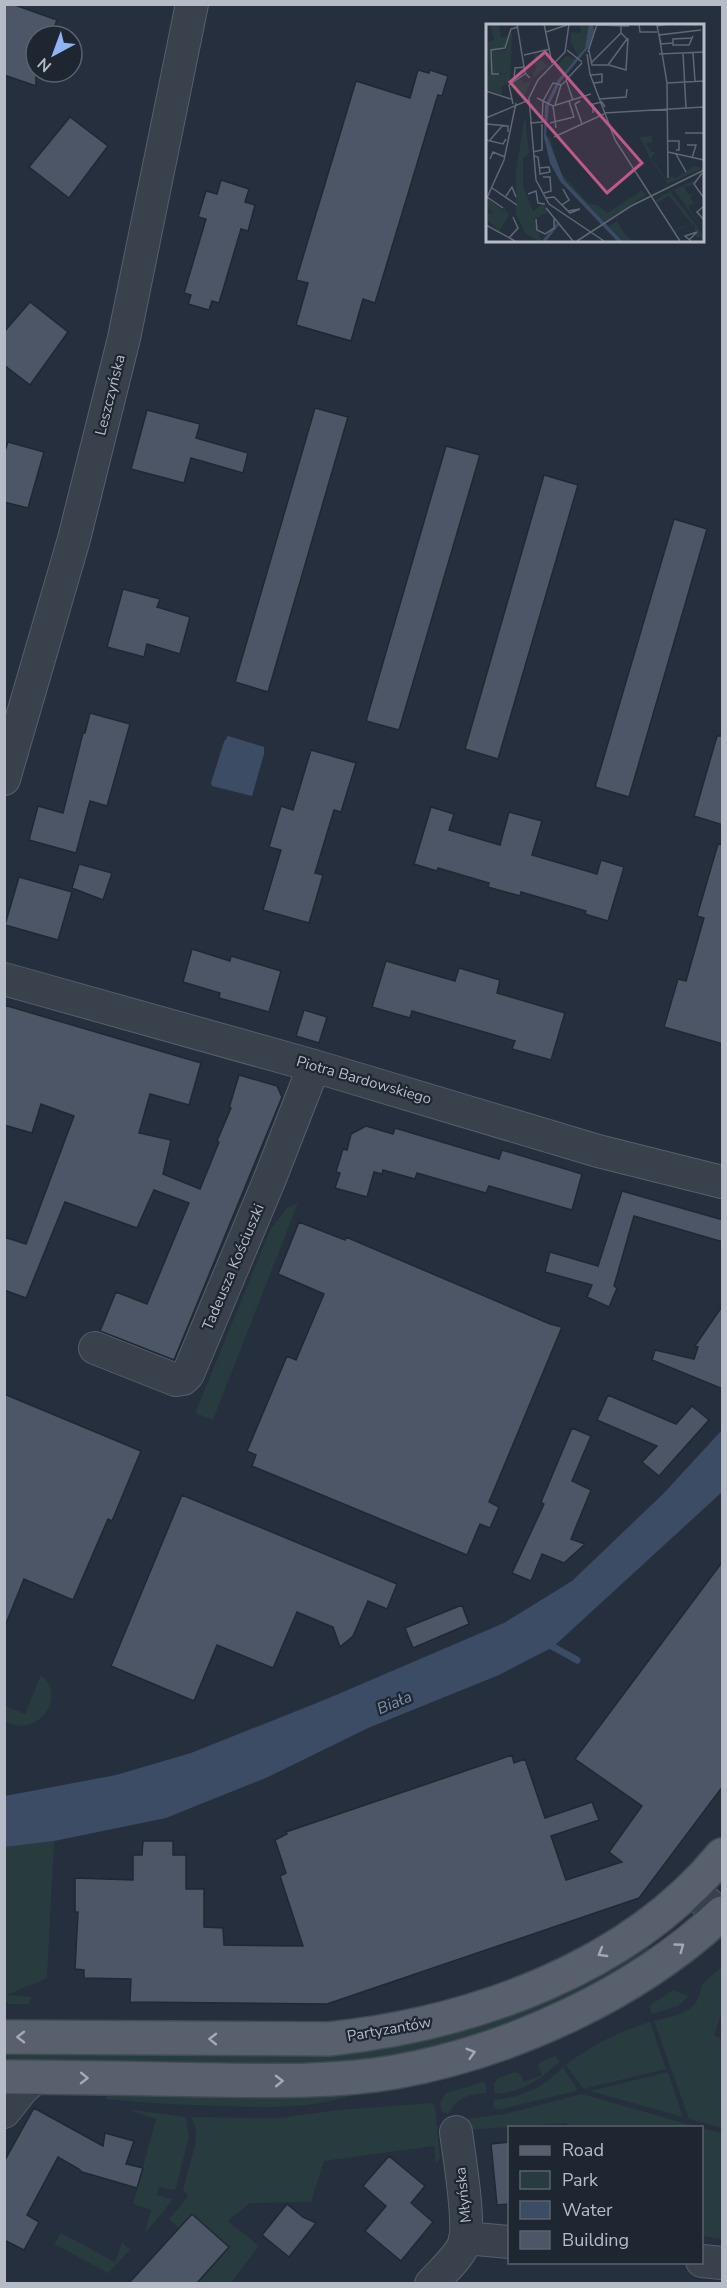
<svg xmlns="http://www.w3.org/2000/svg" width="727" height="2288" font-family="'Nunito Sans',sans-serif">
	<style>
		.green { fill: #283b3e }
		.water { fill: #3c4c65 }
		.lines { fill: none; stroke-linecap: round; stroke-linejoin: round }
		.stream { stroke: #3c4c65; stroke-width: 7 }
		.building { fill: #4c5666; stroke: #202834; stroke-width: 1.5 }
		.minor-casing { stroke: #575f6b; stroke-width: 34 }
		.major-casing { stroke: #424a56; stroke-width: 36 }
		.minor { stroke: #39414d; stroke-width: 32 }
		.major { stroke: #58606d; stroke-width: 33 }
		.oneway { stroke: #a2aab6 }
		.labels { text-anchor: middle; stroke-width: 4.5; stroke-linejoin: round; paint-order: stroke }
		.street-label { font-size: 15px; fill: #b5bcc8; stroke: #1e2632 }
		.water-label { font-size: 16px; font-style: italic; fill: #7e91ae; stroke: #1e2632 }
		.inset-river { fill: none; stroke: #3c4c65; stroke-width: 3 }
		.inset-road { fill: none; stroke: #5f6775; stroke-width: 1.5 }
		.view { fill: #bd5a87; fill-opacity: 0.15; stroke: #bd5a87; stroke-width: 3 }
		.inset-edge { fill: none; stroke: #b5bcc8; stroke-width: 3 }
	</style>
	<rect width="100%" height="100%" fill="#262f3d"/>
	<!-- green -->
	<path class="green" d="M298,1203L213,1420L195,1413L271,1228L287,1208Z
		M41,1675C68,1695 39,1739 6,1722L4,1717L6,1706L25,1714Z
		M54,1841L47,1978L7,1995L32,1997L28,2004H9L5,2000L4,1847Z
		M648,1946L652,1953L599,1983L521,2021L430,2049L429,2047H426V2050L330,2065L5,2062L4,2050L355,2052L386,2048L459,2031L618,1964Z
		M722,1967V2013L714,2035L722,2039V2128L689,2119L654,2021C679,2014 698,2014 702,1984Z
		M673,1990L689,1996L678,2006L652,2014L649,2006Z
		M650,2022L666,2069L583,2089L566,2065C590,2045 621,2031 650,2022Z
		M555,2056L560,2061C541,2080 522,2092 495,2094L494,2083L498,2078L515,2072L520,2074L524,2082L542,2075L538,2066L540,2062Z
		M563,2067L577,2089L576,2091L498,2110L494,2107V2100C523,2097 543,2088 563,2067Z
		M668,2072L683,2117L590,2091Z
		M483,2082L486,2085V2093C469,2094 456,2098 448,2114L442,2112L440,2102L446,2093Z
		M355,2089L356,2094C312,2109 268,2108 222,2106C183,2105 145,2103 106,2099V2094Z
		M582,2094L701,2128H569L567,2123L465,2130L464,2119L505,2114Z
		M432,2103L435,2106L440,2158L436,2164L434,2146L324,2161L311,2202L250,2203L228,2221L259,2246L231,2283H200L198,2282L229,2247L192,2214L179,2228L169,2219L188,2197L183,2189L195,2145L196,2129L191,2117L280,2118L338,2110Z
		M126,2109L186,2117L189,2136L176,2188L173,2190L159,2187L157,2195L171,2199L172,2201L144,2235L151,2210L133,2204L156,2119Z
		M702,2128L722,2133V2239L702,2236Z
		M61,2233L115,2262L122,2242L130,2250L108,2273L54,2244Z"/>
	<!-- water -->
	<path class="water" d="M228,736L264,747V754L252,796L212,786L211,783L224,742Z
		M722,1430V1492L553,1647L499,1675L368,1728L268,1777L166,1818L54,1841L5,1847V1796L116,1775L191,1753L329,1698L504,1623L572,1581L664,1493Z"/>
	<g class="lines">
		<!-- stream -->
		<path class="stream" d="M548,1644L577,1660"/>
	</g>
	<!-- building -->
	<path class="building" d="M4,4H12L57,20L51,36H36V86L4,75Z
		M418,70L429,73L430,70L448,76L442,96L438,95L436,101L375,303L363,299L351,341L296,325L308,283L296,280L356,81L410,98Z
		M70,117L108,146L69,198L29,167Z
		M221,180L249,189L245,202L255,205L248,231L241,229L219,303L212,301L209,310L188,304L191,295L184,293L206,219L198,217L206,191L217,194Z
		M30,302L68,332L30,385L4,365V332Z
		M315,408L348,417L268,692L235,682Z
		M147,410L200,424L196,438L248,453L243,473L191,458L184,483L131,469Z
		M8,442L44,452L28,508L4,502V454Z
		M446,446L480,455L399,730L366,721Z
		M544,475L578,485L498,759L465,749Z
		M674,519L707,529L629,797L595,787Z
		M123,589L160,599L157,607L190,617L180,654L147,644L144,657L107,647Z
		M90,713L130,724L107,806L90,801L76,853L29,840L38,806L63,813L83,733H85Z
		M717,736H723V825L694,816Z
		M311,750L356,763L341,812L334,810L315,873L323,875L309,923L263,910L281,850L269,847L281,806L293,810Z
		M431,807L454,814L449,830L500,845L509,812L542,821L532,855L597,874L601,860L624,867L608,921L585,914L586,911L521,892L520,896L488,887L489,883L438,868L437,871L414,864Z
		M718,844L723,845V1044L664,1027L678,979L686,981L704,918L697,916Z
		M79,864L112,873L103,900L72,888Z
		M19,877L72,892L58,940L5,925Z
		M192,949L230,961L231,956L281,971L269,1012L219,998L220,993L183,982Z
		M386,961L455,981L459,968L500,980L497,993L565,1013L551,1060L512,1049L515,1041L412,1011L410,1018L372,1007Z
		M4,1005L201,1063L189,1105L150,1094L139,1133L171,1140L163,1174L200,1189L219,1142L217,1141L231,1108H229L239,1075L277,1086L282,1097L174,1360L100,1331L116,1292L147,1304L189,1203L154,1190L137,1228L65,1202L26,1298L4,1290V1237L26,1244L74,1116L41,1104L32,1133L4,1125Z
		M304,1010L327,1017L319,1043L296,1036Z
		M366,1126L393,1134L395,1128L499,1159L502,1150L582,1174L572,1210L489,1186L486,1193L417,1173L415,1179L383,1170L382,1174L374,1172L367,1197L335,1188L340,1173L336,1172L343,1149L347,1150L351,1134Z
		M622,1191L723,1220V1242L634,1216L614,1286L617,1288L609,1307L587,1297L592,1285L545,1272L550,1252L598,1266Z
		M299,1222L345,1240L346,1237L550,1324L562,1327L489,1502L499,1507L490,1528L480,1524L467,1555L252,1466L256,1455L247,1451L287,1356L296,1360L324,1294L278,1274Z
		M723,1305V1389L652,1360L655,1350L694,1359L698,1347L695,1346Z
		M4,1394L141,1451L112,1521L108,1519L73,1600L24,1579L5,1626Z
		M608,1395L676,1424L692,1406L709,1420L659,1476L642,1462L657,1446L597,1420Z
		M572,1428L591,1436L572,1481L591,1490L571,1539L585,1544L564,1563L542,1554L531,1581L512,1573L544,1504L541,1502Z
		M182,1495L397,1584L387,1609L368,1601L353,1636L340,1647L333,1627L297,1612L273,1668L217,1645L194,1701L111,1666Z
		M723,1561V1786L639,1898L327,2004L130,2002L131,1979L84,1978V1970L75,1969L78,1912H75V1878L133,1880V1855H142L143,1841H173V1855H186V1889H204V1927L223,1928L224,1945L303,1946L280,1876L286,1873L275,1840L287,1834L286,1832L512,1755L514,1763L525,1759L545,1818L592,1802L599,1820L551,1836L566,1880L622,1862L609,1852L642,1806L575,1759Z
		M462,1605L469,1624L413,1648L405,1628Z
		M34,2108L103,2146L105,2133L134,2141L126,2164L143,2168L137,2188L82,2172L79,2169L58,2157L27,2215L39,2222L24,2250L4,2240V2162Z
		M510,2142V2204L497,2205L491,2144Z
		M389,2156L425,2186L411,2203L433,2222L401,2261L365,2231L386,2206L363,2186Z
		M287,2204L303,2217L316,2223L289,2257L262,2235Z
		M192,2214L229,2247L197,2283H129Z"/>
	<g class="lines">
		<defs>
			<path id="minor" d="M4,779L74,539L124,338L192,4
				M4,979L314,1066L598,1151L722,1182
				M95,1348L176,1380L183,1379L188,1374L269,1181L314,1066
				M692,1889L722,1917
				M4,2112L23,2088L36,2077
				M465,2238L510,2242
				M702,2261L722,2263
				M431,2284C442,2272 458,2258 464,2244C471,2225 459,2155 456,2132"/>
			<path id="major" d="M4,2037L329,2039C471,2024 629,1969 722,1855
				M4,2077C76,2077 147,2079 218,2080C277,2081 337,2082 395,2072C511,2051 636,1994 722,1913"/>
		</defs>
		<!-- minor casing -->
		<use href="#minor" class="minor-casing"/>
		<!-- major casing -->
		<use href="#major" class="major-casing"/>
		<!-- minor -->
		<use href="#minor" class="minor"/>
		<!-- major -->
		<use href="#major" class="major"/>
	</g>
	<!-- one-way arrows -->
	<defs><path id="oneway-chevron" d="M-2-3.5L2.5 0L-2 3.5" fill="none" stroke-width="1.6" stroke-linecap="round" stroke-linejoin="round" transform="scale(1.5)"/></defs>
	<g class="oneway">
		<use href="#oneway-chevron" transform="translate(680 1947) rotate(-36)"/>
		<use href="#oneway-chevron" transform="translate(602 1953) rotate(150)"/>
		<use href="#oneway-chevron" transform="translate(21 2037) rotate(180)"/>
		<use href="#oneway-chevron" transform="translate(213 2039) rotate(-179)"/>
		<use href="#oneway-chevron" transform="translate(471 2053) rotate(-16)"/>
		<use href="#oneway-chevron" transform="translate(84 2078) rotate(1)"/>
		<use href="#oneway-chevron" transform="translate(279 2081) rotate(-1)"/>
	</g>
	<g class="labels">
		<!-- street labels -->
		<g class="street-label">
			<text transform="translate(110 395) rotate(-76)" y="5">Leszczyńska</text>
			<text transform="translate(364 1080) rotate(16)" y="5">Piotra Bardowskiego</text>
			<text transform="translate(233 1267) rotate(-67)" y="5">Tadeusza Kościuszki</text>
			<text transform="translate(389 2029) rotate(-10)" y="5">Partyzantów</text>
			<text transform="translate(463 2195) rotate(-96)" y="5">Młyńska</text>
		</g>
		<!-- water labels -->
		<g class="water-label">
			<text transform="translate(394 1702) rotate(-23)" y="6">Biała</text>
		</g>
	</g>
	<!-- overview -->
	<g transform="translate(486 24)">
		<rect width="218" height="218" fill="#262f3d"/>
		<path d="M13,0L15,13L22,12L18,24L4,26L6,51L21,49H7L6,27L20,26L26,6V12L24,59L16,62V71L0,65V48L3,47L0,18L8,16L4,2ZM85,0H103L100,21L92,33L85,18V8L95,9L94,2ZM52,29L50,39L55,36L62,42L46,55L37,75L24,62L34,55L39,59L45,57L51,41H49L48,30ZM80,32L90,35L76,52L70,43ZM39,91L43,129L37,135V163L47,187L57,180L60,182L68,190L58,182L62,188L48,195L55,217L68,206L67,197L73,200L61,217H53L39,209L30,190V147ZM166,112L167,118L160,119L165,128H170L165,134L181,156L186,152L189,155L208,142L217,144L182,160L164,134L154,113ZM64,113L74,148L103,180L112,181L121,189L156,166L160,171L118,198L78,156L67,136L61,114ZM213,154L207,161L198,163L203,171L208,170L204,173L208,179L217,176L202,182L217,205L188,166ZM184,167L217,210V214L210,213L208,200L191,206L192,211L190,205L206,200L183,172L171,179L188,204L169,176ZM2,175L19,188L17,181L23,191L13,208L3,197L0,200V189L8,190L0,183L11,189L0,182ZM131,197L136,206L146,217H136L122,203Z" fill="#283b3e"/>
		<path d="M103,0H107L108,7L103,23L75,57L63,81L60,110L78,156L136,217H131L74,157L64,139L58,113L59,82L71,57L99,24Z" fill="#3c4c65"/>
		<path class="inset-river" d="M58,217L72,200"/>
		<path class="inset-road" d="M31,0L39,49L44,54M58,0L66,39M83,0L79,28L52,56L43,74L50,156L63,180L118,217M153,0L154,8H171M182,0L171,2L175,20L187,19M110,1L143,2M60,8L81,1M206,14L187,15V21H203L207,12M81,26L96,38M103,27L106,41H122L141,15L135,9V2M102,28L111,0M197,29L200,84M207,29L209,57M101,30L104,50L129,116L194,217M173,30L218,28M38,31L64,25M105,39L135,9M123,41L140,46L142,14M13,50H6L5,26L19,24L25,5L32,3M105,51L116,50V58L108,59M28,55L29,44L39,43M181,59L218,57M0,67L25,75M51,74L57,77L67,59L75,61L80,57M113,75L140,73L141,65M87,76L80,56L96,39M94,77L89,80L96,100M27,80L23,61L39,50M69,81L75,61M67,82L70,104M107,89V80L116,78L119,83M118,89L218,83M0,94L43,76M44,99L56,98L57,77L67,82L105,70M64,99L88,93L83,77M1,100L22,102V108M199,109H218M68,113L118,90M0,116L17,120L20,115M4,116L17,101M181,117H193V126H190M201,121H210L206,134M47,128L56,126V100M182,128L218,136M190,130L200,148M48,132L52,133L54,149V150L64,148L63,143L53,144M4,135L7,128L19,133M216,149L208,160L218,174M57,153H64L65,167L58,169M182,154L181,59L173,11L215,6M6,164L31,181M42,170L50,167L52,179L59,180M20,172L26,163L30,173M1,173L17,184M59,174L68,173L84,189L94,185L82,187M0,176L18,136L30,79M76,181L83,176L77,165M218,182L211,188L218,196M60,184L87,217M50,195L51,206L59,210L68,204V193M0,201L29,217M23,214L32,204L27,193M203,216L211,208L199,212L205,217M91,217L145,182L218,146"/>
		<path class="view" d="M59,28L156,139L121,169L24,58Z"/>
		<rect width="218" height="218" class="inset-edge"/>
	</g>
	<!-- border -->
	<rect width="727" height="2288" fill="none" stroke="#b5bcc8" stroke-width="12"/>
	<!-- legend -->
	<rect x="508" y="2126" width="195" height="138" fill="#1e2632" stroke="#5a626e" stroke-width="1.5"/>
	<rect x="520" y="2146" width="30" height="9" fill="#58606d" stroke="#5a626e" stroke-width="1.5"/>
	<text x="562" y="2156" font-size="18" fill="#b5bcc8">Road</text>
	<rect x="520" y="2171" width="30" height="18" fill="#283b3e" stroke="#5a626e" stroke-width="1.5"/>
	<text x="562" y="2186" font-size="18" fill="#b5bcc8">Park</text>
	<rect x="520" y="2201" width="30" height="18" fill="#3c4c65" stroke="#5a626e" stroke-width="1.5"/>
	<text x="562" y="2216" font-size="18" fill="#b5bcc8">Water</text>
	<rect x="520" y="2231" width="30" height="18" fill="#4c5666" stroke="#5a626e" stroke-width="1.5"/>
	<text x="562" y="2246" font-size="18" fill="#b5bcc8">Building</text>
	<!-- north arrow -->
	<g transform="translate(54 54) rotate(221)"><circle r="28" fill="#1e2632" stroke="#5a626e" stroke-width="1.5"/>
	<path d="M0-4.5L10 22L0 15L-10 22Z" fill="#90b3f3"/>
	<text y="-9" font-size="16" font-weight="bold" text-anchor="middle" fill="#b5bcc8">N</text>
	</g>
</svg>
